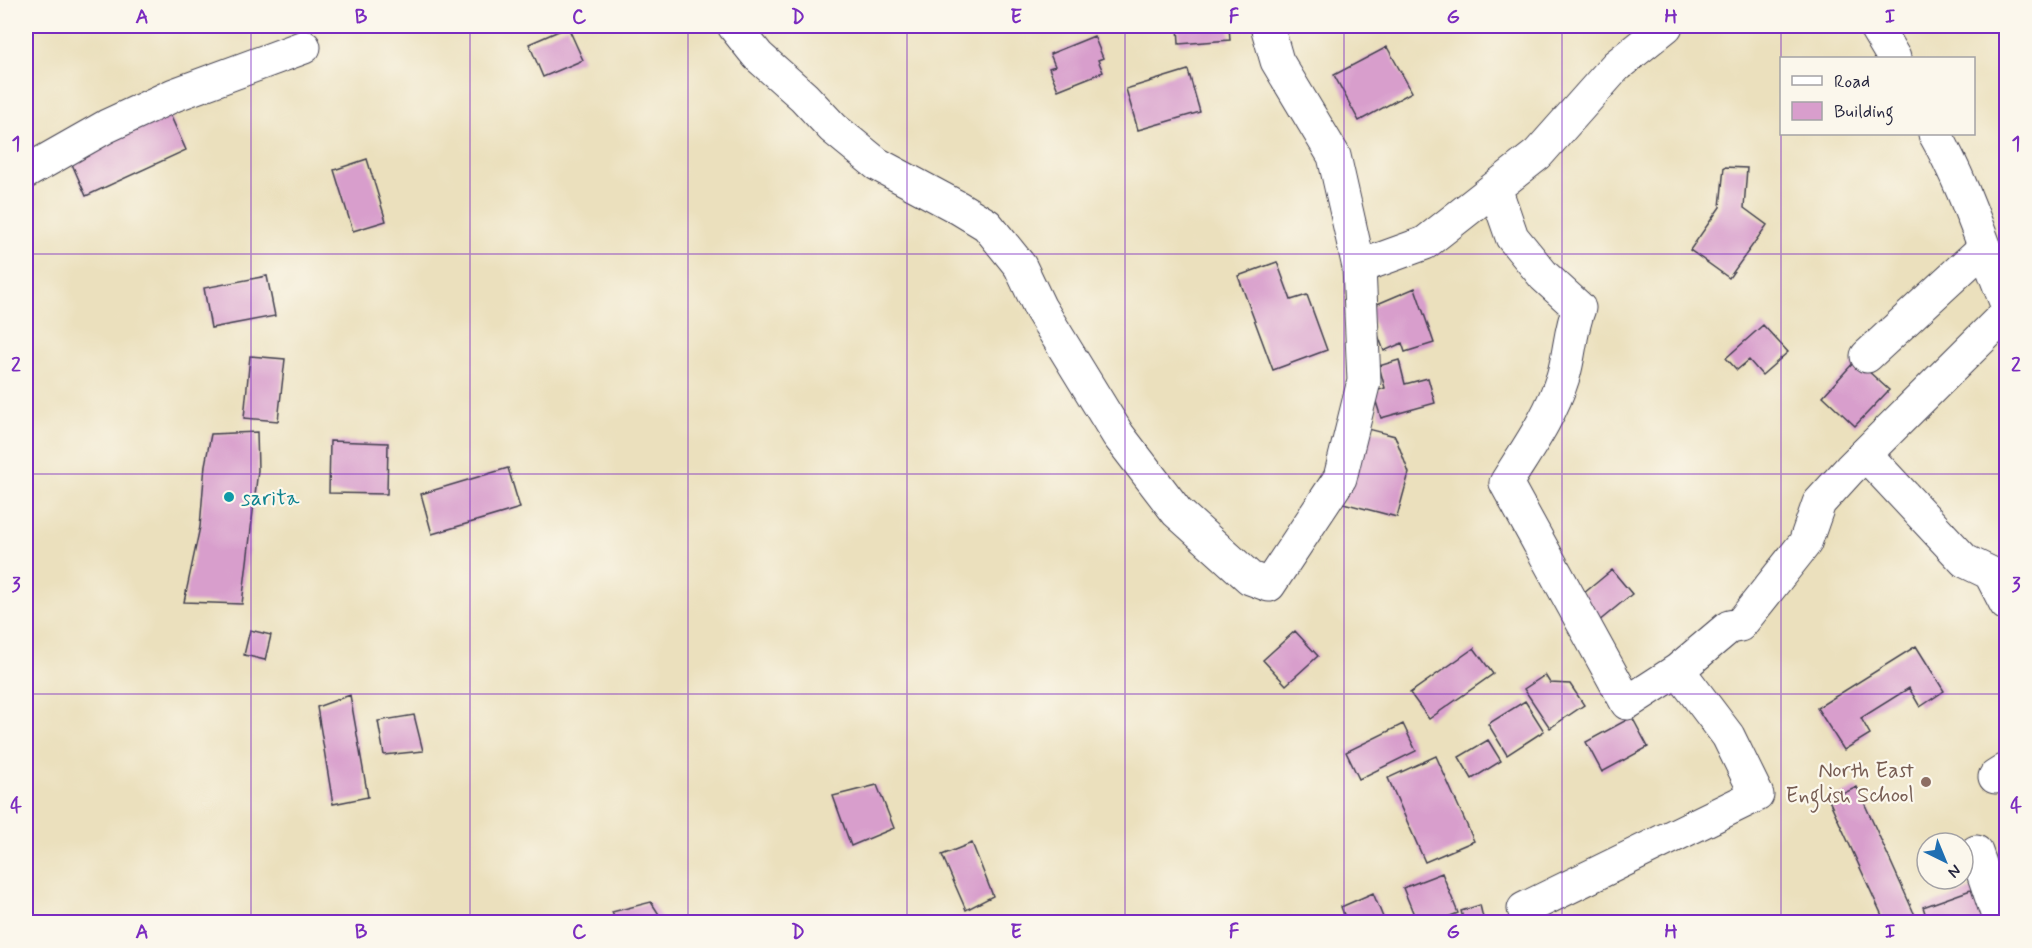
<svg xmlns="http://www.w3.org/2000/svg" width="2032" height="948" font-family="Mynerve,sans-serif">
	<style>
		.building { fill: #d89ecc }
		.lines { fill: none; stroke-linecap: round; stroke-linejoin: round }
		.minor-casing { stroke: #403e4e; stroke-width: 35 }
		.secondary-casing { stroke: #403e4e; stroke-width: 35 }
		.minor { stroke: #fff; stroke-width: 33 }
		.secondary { stroke: #fff; stroke-width: 33 }
		.grid { fill: none; stroke: #7b2cbf; stroke-width: 1.5; stroke-opacity: 0.55 }
		.culture-dot { fill: #0f9aa8; stroke: #fbf7ec; stroke-width: 2 }
		.education-dot { fill: #8d6e63; stroke: #fbf7ec; stroke-width: 2 }
		.labels { text-anchor: middle; stroke-width: 4.5; stroke-linejoin: round; paint-order: stroke }
		.culture-label { font-size: 22px; fill: #0d838f; stroke: #fbf7ec; text-anchor: start }
		.education-label { font-size: 22px; fill: #785e54; stroke: #fbf7ec; text-anchor: end }
		.neatline { fill: none; stroke: #7b2cbf; stroke-width: 2 }
		.grid-label { font-size: 20px; text-anchor: middle; font-weight: bold; fill: #7b2cbf }
	</style>
	<rect width="100%" height="100%" fill="#fbf7ec"/>
	<filter id="ink" filterUnits="userSpaceOnUse"><feTurbulence type="fractalNoise" baseFrequency=".0167" numOctaves="2"/><feDisplacementMap in="SourceGraphic" scale="12" xChannelSelector="R" yChannelSelector="G"/><feConvolveMatrix kernelMatrix="1 2 1 2 8 2 1 2 1" color-interpolation-filters="sRGB"/></filter>
	<filter id="wash" filterUnits="userSpaceOnUse"><feTurbulence type="fractalNoise" baseFrequency=".008" numOctaves="4" result="noise"/><feDisplacementMap in="SourceGraphic" scale="24" xChannelSelector="R" yChannelSelector="G"/><feGaussianBlur stdDeviation="1.35" result="paint"/><feColorMatrix in="noise" values="0 0 0 0 0 0 0 0 0 0 0 0 0 0 0 0 0 1.4 0 .05"/><feComposite in="paint" operator="in"/></filter>
	<g filter="url(#wash)">
		<rect width="100%" height="100%" fill="#ebe0bd"/>
		<g id="blocks">
			<!-- building -->
			<path class="building" d="M1178,26H1229L1230,40L1179,44Z
				M568,27L583,60L543,77L529,44Z
				M1094,36L1103,58L1098,60L1103,72L1058,90L1049,68L1055,66L1050,54Z
				M1387,47L1412,92L1359,121L1334,75Z
				M1188,70L1200,112L1138,130L1126,89Z
				M168,110L186,150L86,196L68,155Z
				M367,159L386,221L353,231L334,170Z
				M1724,167L1747,168L1744,208L1767,225L1729,278L1690,250L1720,207Z
				M1277,262L1291,300L1307,295L1327,350L1273,370L1238,276Z
				M267,276L275,316L211,328L204,288Z
				M1415,288L1434,343L1405,352L1402,343L1384,351L1368,308Z
				M1763,325L1788,352L1762,375L1749,360L1737,370L1726,358Z
				M250,356L285,359L278,421L244,418Z
				M1399,360L1405,384L1428,378L1435,403L1381,418L1373,392L1385,388L1379,366Z
				M1856,360L1889,390L1855,426L1823,396Z
				M1364,428L1395,436L1409,473L1397,517L1343,503Z
				M257,432L258,470L242,604L184,602L200,527L205,465L211,434Z
				M330,441L388,443L387,494L329,493Z
				M508,468L520,508L432,534L421,494Z
				M1612,570L1632,594L1598,622L1578,598Z
				M250,630L271,635L265,660L244,655Z
				M1295,631L1318,656L1286,685L1263,660Z
				M1916,646L1944,691L1920,707L1909,688L1861,718L1870,734L1844,750L1817,708Z
				M1474,648L1493,674L1429,719L1410,693Z
				M1545,675L1550,683L1570,684L1584,705L1550,728L1524,689Z
				M350,695L368,797L333,804L317,707Z
				M1525,701L1544,731L1507,755L1488,724Z
				M414,715L423,751L384,755L378,721Z
				M1632,717L1648,747L1602,772L1586,742Z
				M1403,724L1416,751L1359,779L1346,752Z
				M1488,740L1501,761L1472,779L1459,757Z
				M1436,756L1474,841L1425,862L1388,778Z
				M877,785L894,828L851,846L833,796Z
				M1857,787L1913,911L1919,922H1885L1829,800Z
				M972,843L993,896L966,910L942,855Z
				M1442,873L1458,913L1435,922H1417L1403,888Z
				M1982,886L1995,922H1928L1923,907Z
				M1373,893L1385,922H1347L1341,907Z
				M651,902L664,922H616L612,912Z
				M1480,905L1484,922H1464L1461,911Z
				M712,916L715,922H693Z"/>
		</g>
	</g>
	<g filter="url(#ink)">
		<use href="#blocks" fill-opacity="0" stroke="#403e4e" stroke-width="1.5"/>
		<g class="lines">
			<defs>
				<path id="minor" d="M734,26L758,56L804,97L833,128L877,164L959,208L987,225L1020,266L1040,308L1118,435L1177,512L1250,578L1269,585L1340,478L1364,381L1359,267L1334,156L1277,61L1267,26
					M26,172L107,126L174,95L304,47
					M1495,188L1512,237L1544,276L1579,308C1570,330 1570,354 1563,377C1551,416 1527,449 1506,483L1627,703L1678,670L1728,736L1757,795L1524,909
					M1359,267L1425,243L1538,154L1616,66L1666,26
					M1867,356L1984,248
					M1866,455L1965,561L1990,573L2006,604
					M1678,670L1729,627L1740,625L1805,543L1819,503L1850,469L2006,314
					M1995,777L2006,770
					M1976,852L2000,922"/>
				<path id="secondary" d="M1875,26L1894,58
					M1935,134C1965,186 1983,246 2006,302"/>
			</defs>
			<!-- minor casing -->
			<use href="#minor" class="minor-casing"/>
			<!-- secondary casing -->
			<use href="#secondary" class="secondary-casing"/>
			<!-- minor -->
			<use href="#minor" class="minor"/>
			<!-- secondary -->
			<use href="#secondary" class="secondary"/>
		</g>
	</g>
	<!-- grid -->
	<path class="grid" d="M251,26V922M470,26V922M688,26V922M907,26V922M1125,26V922M1344,26V922M1562,26V922M1781,26V922M26,254H2006M26,474H2006M26,694H2006"/>
	<!-- markers -->
	<circle class="culture-dot" cx="229" cy="497" r="6"/>
	<circle class="education-dot" cx="1926" cy="782" r="6"/>
	<g class="labels">
		<!-- culture labels -->
		<g class="culture-label">
			<text x="241" y="505">sarita</text>
		</g>
		<!-- education labels -->
		<g class="education-label">
			<text x="1914" y="777">North East<tspan x="1914" dy="25">English School</tspan></text>
		</g>
	</g>
	<!-- margin -->
	<rect width="2032" height="948" fill="none" stroke="#fbf7ec" stroke-width="66"/>
	<!-- legend -->
	<rect x="1780" y="57" width="195" height="78" fill="#fbf7ec" stroke="#a4a2a5" stroke-width="1.5"/>
	<rect x="1792" y="76" width="30" height="9" fill="#ffffff" stroke="#a4a2a5" stroke-width="1.5"/>
	<text x="1834" y="87" font-size="18" fill="#22223b">Road</text>
	<rect x="1792" y="102" width="30" height="18" fill="#d89ecc" stroke="#a4a2a5" stroke-width="1.5"/>
	<text x="1834" y="117" font-size="18" fill="#22223b">Building</text>
	<!-- north arrow -->
	<g transform="translate(1945 861) rotate(137)"><circle r="28" fill="#fbf7ec" stroke="#a4a2a5" stroke-width="1.5"/>
	<path d="M0-4.5L10 22L0 15L-10 22Z" fill="#1f6fb2"/>
	<text y="-9" font-size="16" font-weight="bold" text-anchor="middle" fill="#22223b">N</text>
	</g>
	<rect x="33" y="33" width="1966" height="882" class="neatline"/>
	<g class="grid-label">
		<text x="142" y="23">A</text>
		<text x="361" y="23">B</text>
		<text x="579" y="23">C</text>
		<text x="798" y="23">D</text>
		<text x="1016" y="23">E</text>
		<text x="1234" y="23">F</text>
		<text x="1453" y="23">G</text>
		<text x="1671" y="23">H</text>
		<text x="1890" y="23">I</text>
		<text x="16" y="150">1</text>
		<text x="2016" y="150">1</text>
		<text x="16" y="371">2</text>
		<text x="2016" y="371">2</text>
		<text x="16" y="591">3</text>
		<text x="2016" y="591">3</text>
		<text x="16" y="812">4</text>
		<text x="2016" y="812">4</text>
		<text x="142" y="938">A</text>
		<text x="361" y="938">B</text>
		<text x="579" y="938">C</text>
		<text x="798" y="938">D</text>
		<text x="1016" y="938">E</text>
		<text x="1234" y="938">F</text>
		<text x="1453" y="938">G</text>
		<text x="1671" y="938">H</text>
		<text x="1890" y="938">I</text>
	</g>
</svg>
